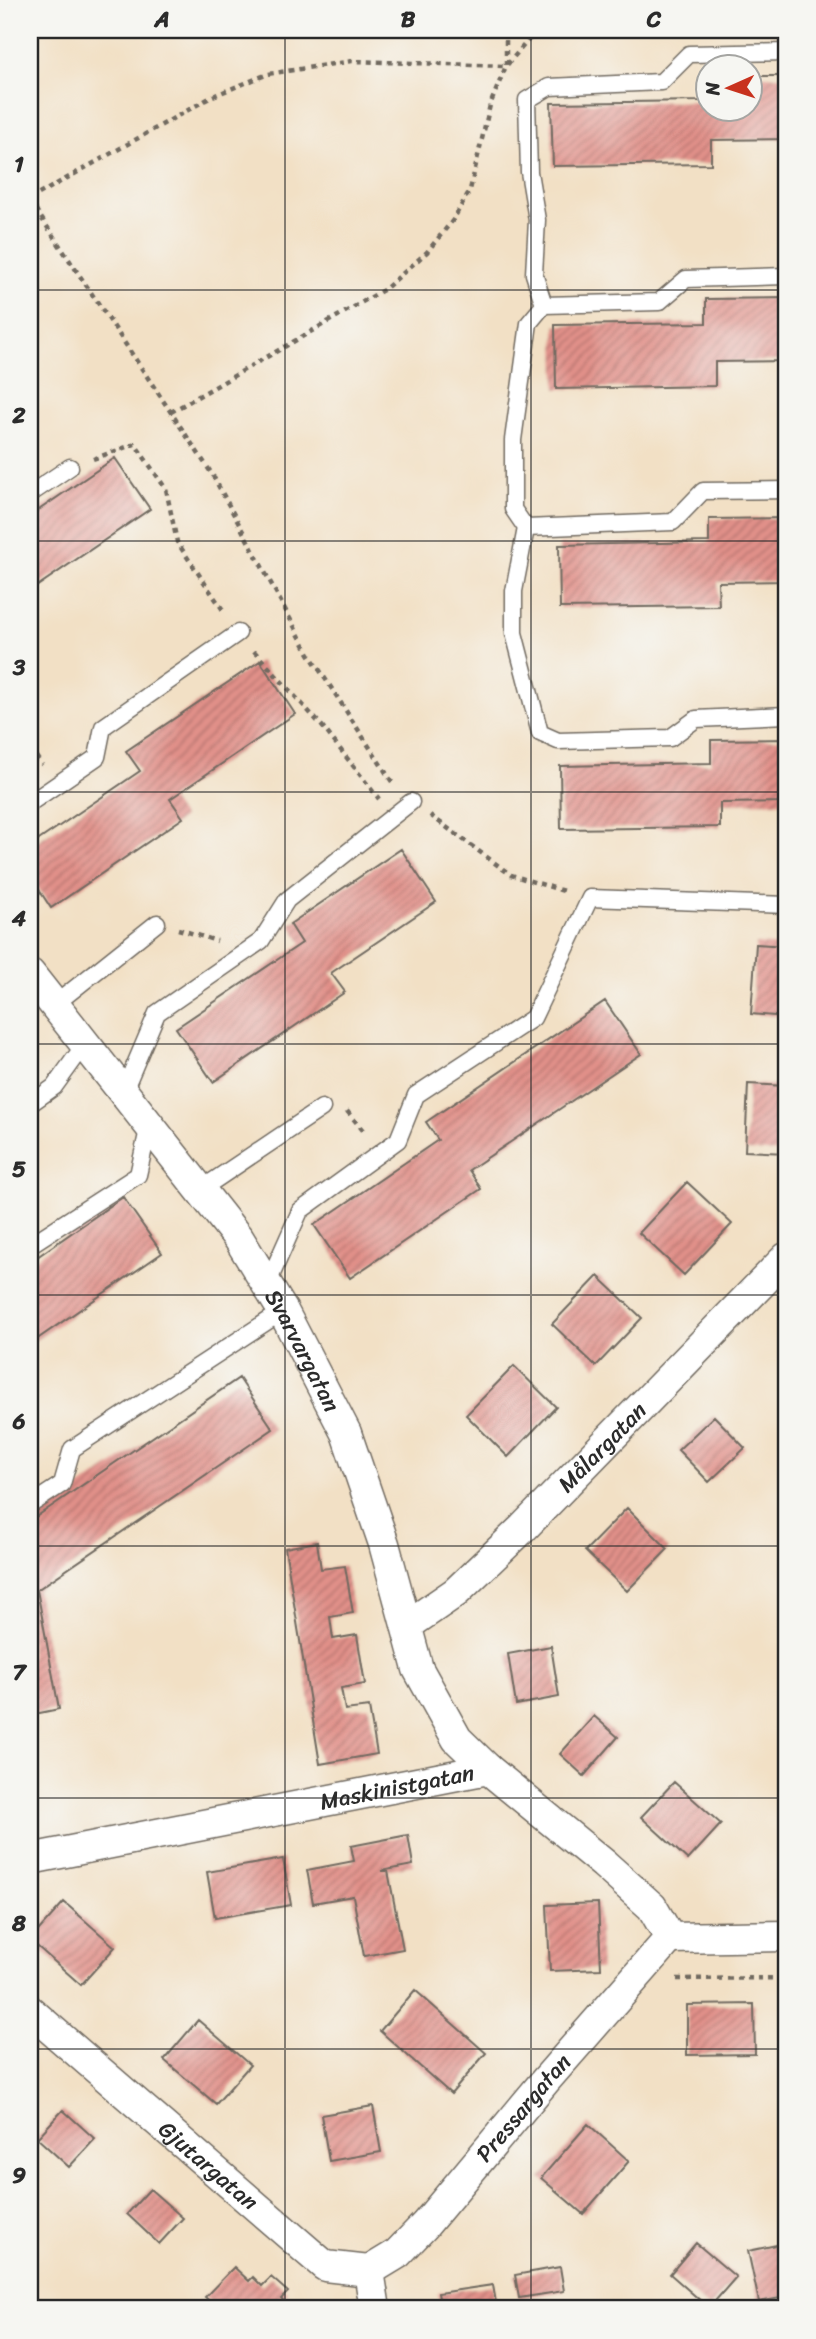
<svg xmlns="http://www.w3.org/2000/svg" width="816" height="2339" font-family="Sriracha,sans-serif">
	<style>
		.building { fill: url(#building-hatch) }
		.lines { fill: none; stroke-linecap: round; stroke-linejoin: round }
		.service-casing { stroke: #716a61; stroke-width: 19 }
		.minor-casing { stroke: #716a61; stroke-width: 33 }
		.path { stroke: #716a61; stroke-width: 4.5; stroke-dasharray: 5 5; stroke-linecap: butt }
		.service { stroke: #fff; stroke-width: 16 }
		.minor { stroke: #fff; stroke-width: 30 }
		.grid { fill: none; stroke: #2b2b2b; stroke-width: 2; stroke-opacity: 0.55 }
		.labels { text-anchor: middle; stroke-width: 7; stroke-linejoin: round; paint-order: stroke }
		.street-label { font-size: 23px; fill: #2b2b2b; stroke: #f6f6f2 }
		.neatline { fill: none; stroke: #2b2b2b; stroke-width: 2.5 }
		.grid-label { font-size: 23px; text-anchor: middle; font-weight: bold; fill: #2b2b2b }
	</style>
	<defs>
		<pattern id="building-hatch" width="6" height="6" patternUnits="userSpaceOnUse" patternTransform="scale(1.75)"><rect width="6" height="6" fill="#e19089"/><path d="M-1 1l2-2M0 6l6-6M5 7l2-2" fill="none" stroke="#b77670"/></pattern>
	</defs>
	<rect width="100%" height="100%" fill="#f6f6f2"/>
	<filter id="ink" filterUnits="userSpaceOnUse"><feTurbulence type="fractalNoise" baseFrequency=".0143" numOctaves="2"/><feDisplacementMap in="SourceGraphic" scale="14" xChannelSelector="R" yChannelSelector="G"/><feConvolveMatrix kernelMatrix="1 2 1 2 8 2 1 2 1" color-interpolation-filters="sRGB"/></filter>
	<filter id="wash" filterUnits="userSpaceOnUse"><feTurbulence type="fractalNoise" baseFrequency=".00686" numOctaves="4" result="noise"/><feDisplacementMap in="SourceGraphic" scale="28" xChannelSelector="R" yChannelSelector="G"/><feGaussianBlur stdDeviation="1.57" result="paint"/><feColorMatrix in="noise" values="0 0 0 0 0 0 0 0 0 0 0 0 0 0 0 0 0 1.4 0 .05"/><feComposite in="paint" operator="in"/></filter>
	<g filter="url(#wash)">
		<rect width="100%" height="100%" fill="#f2e0c5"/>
		<g id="blocks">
			<!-- building -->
			<path class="building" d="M750,76H786V139L711,140V164L553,166L551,103L702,101V77H708V108H750Z
				M786,298V361L715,362V386L556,389L555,325L706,323V299Z
				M115,458L150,509L30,591V516Z
				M786,518V581L718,582L719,606L560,608L559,545L709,542V519Z
				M260,661L295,714L170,799L183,818L51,908L30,876V846L140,771L126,751Z
				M786,739V802L720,803V827L561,829L560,766L711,763V740Z
				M401,849L436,902L331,973L345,992L213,1082L176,1028L302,943L290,924Z
				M756,944L786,946V1017L751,1014Z
				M605,1001L641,1054L469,1170L481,1189L350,1278L314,1225L438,1140L426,1122Z
				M748,1084L786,1086V1153L745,1151Z
				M687,1182L732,1224L684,1275L639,1233Z
				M123,1197L162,1253L30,1344V1262Z
				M598,1276L642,1318L596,1366L552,1324Z
				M514,1366L556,1407L508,1457L466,1415Z
				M239,1378L273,1429L37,1590L59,1709L30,1715V1521Z
				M714,1416L745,1448L709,1482L678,1450Z
				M627,1508L668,1549L627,1591L585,1551Z
				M317,1542L321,1569L345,1566L353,1613L330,1617L333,1639L357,1635L365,1684L341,1688L345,1710L369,1707L377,1754L320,1764L285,1548Z
				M551,1646L559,1697L516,1705L508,1654Z
				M594,1716L618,1737L584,1776L560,1754Z
				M674,1782L721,1824L688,1860L641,1817Z
				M408,1835L413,1865L381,1871H388L403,1949L364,1956L353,1896L313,1903L307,1870L354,1861L351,1846Z
				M283,1859L291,1905L215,1918L207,1872Z
				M64,1902L115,1947L81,1985L30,1940Z
				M598,1903L601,1969L550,1971L547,1905Z
				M415,1990L486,2053L451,2094L380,2031Z
				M754,2004L755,2054L687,2055V2005Z
				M198,2020L250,2065L216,2104L164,2060Z
				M373,2106L381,2152L329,2161L321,2115Z
				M63,2110L95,2139L69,2167L37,2138Z
				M588,2124L629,2161L583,2214L541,2178Z
				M150,2189L183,2218L159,2244L127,2214Z
				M696,2243L736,2277L709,2308L670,2274Z
				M786,2243V2297L759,2302L748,2251Z
				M234,2267L249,2281L253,2277L262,2286L271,2277L288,2292L281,2299L289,2307L287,2309H232L228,2305L224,2309H218L205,2297Z
				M560,2267L564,2291L519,2298L515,2275Z
				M493,2285L497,2309H441L438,2293Z"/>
		</g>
	</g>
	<g filter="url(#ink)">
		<use href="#blocks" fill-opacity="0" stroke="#716a61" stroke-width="2"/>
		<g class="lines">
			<defs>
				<path id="service" d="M786,52L689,54L661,82L549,87L527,100L529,172L537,220L534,274L544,305L529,323L513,440V509L526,528L514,591V633L540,733L558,741L670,738L696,719L786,715
					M544,305L659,302L686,279L786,276
					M30,494L70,467
					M526,528L673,522L703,491L786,490
					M30,803L97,757L103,727L238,633
					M54,1005L157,923
					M123,1093L157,1013L261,941L287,900L411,802
					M30,1104L54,1087L85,1044
					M200,1190L322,1108
					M30,1245L138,1175L149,1125
					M267,1285L300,1211L398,1140L416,1095L533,1018L590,898L786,905
					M30,1505L62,1484L72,1449L283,1311"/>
				<g id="minor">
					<path id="s1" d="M30,974L239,1239L283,1311L346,1433L384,1544L418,1669L457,1739L488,1769"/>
					<path id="s2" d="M408,1625L456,1592L523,1528L786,1258"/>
					<path id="s3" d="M30,1859L488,1769L604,1864L652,1907L670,1938L786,1936"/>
					<path id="s4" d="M30,2011L325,2266L369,2271"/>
					<path id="s5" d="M369,2271L397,2254L425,2225L545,2081L670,1938"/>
					<path d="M369,2271L375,2309"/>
				</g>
			</defs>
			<!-- service casing -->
			<use href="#service" class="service-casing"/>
			<!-- minor casing -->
			<use href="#minor" class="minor-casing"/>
			<!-- path -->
			<path class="path" d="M506,65V30
				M30,199L213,96L268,74L352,61L506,66
				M30,201L212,474L308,652L394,785
				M171,412L385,289L427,252L453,220L470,190L490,105L506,66L537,30
				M93,459L135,444L166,489L177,542L225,613
				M254,651L322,726L379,799
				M30,748L42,765
				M430,815L511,875L567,892
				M178,929L217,941
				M347,1111L366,1134
				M677,1979L786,1978"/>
			<!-- service -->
			<use href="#service" class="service"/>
			<!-- minor -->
			<use href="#minor" class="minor"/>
		</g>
	</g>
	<!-- grid -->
	<path class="grid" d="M285,30V2309M531,30V2309M30,290H786M30,541H786M30,792H786M30,1044H786M30,1295H786M30,1546H786M30,1798H786M30,2049H786"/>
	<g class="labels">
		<!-- street labels -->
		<g class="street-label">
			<text dy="8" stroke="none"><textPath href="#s1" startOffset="466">Svarvargatan</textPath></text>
			<text dy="8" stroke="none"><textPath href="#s2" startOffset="264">Målargatan</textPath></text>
			<text dy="8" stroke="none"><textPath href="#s3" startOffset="374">Maskinistgatan</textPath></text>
			<text dy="8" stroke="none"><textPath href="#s5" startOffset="226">Pressargatan</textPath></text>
			<text dy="8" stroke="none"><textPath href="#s4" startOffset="236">Gjutargatan</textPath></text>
		</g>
	</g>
	<!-- margin -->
	<rect width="816" height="2339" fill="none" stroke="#f6f6f2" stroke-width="77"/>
	<!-- north arrow -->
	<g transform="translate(729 88) rotate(267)"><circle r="33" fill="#f6f6f2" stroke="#a5a5a2" stroke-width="2"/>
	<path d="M0-5L12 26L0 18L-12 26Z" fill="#c8321e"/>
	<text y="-10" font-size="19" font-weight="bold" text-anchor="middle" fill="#2b2b2b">N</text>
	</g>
	<rect x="38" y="38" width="740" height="2262" class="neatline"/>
	<g class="grid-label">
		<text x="162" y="27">A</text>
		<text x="408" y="27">B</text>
		<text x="654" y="27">C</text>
		<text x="19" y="172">1</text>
		<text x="19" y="423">2</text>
		<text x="19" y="675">3</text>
		<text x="19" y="926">4</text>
		<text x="19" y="1177">5</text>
		<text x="19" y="1429">6</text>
		<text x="19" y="1680">7</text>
		<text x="19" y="1931">8</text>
		<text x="19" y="2183">9</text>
	</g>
</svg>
